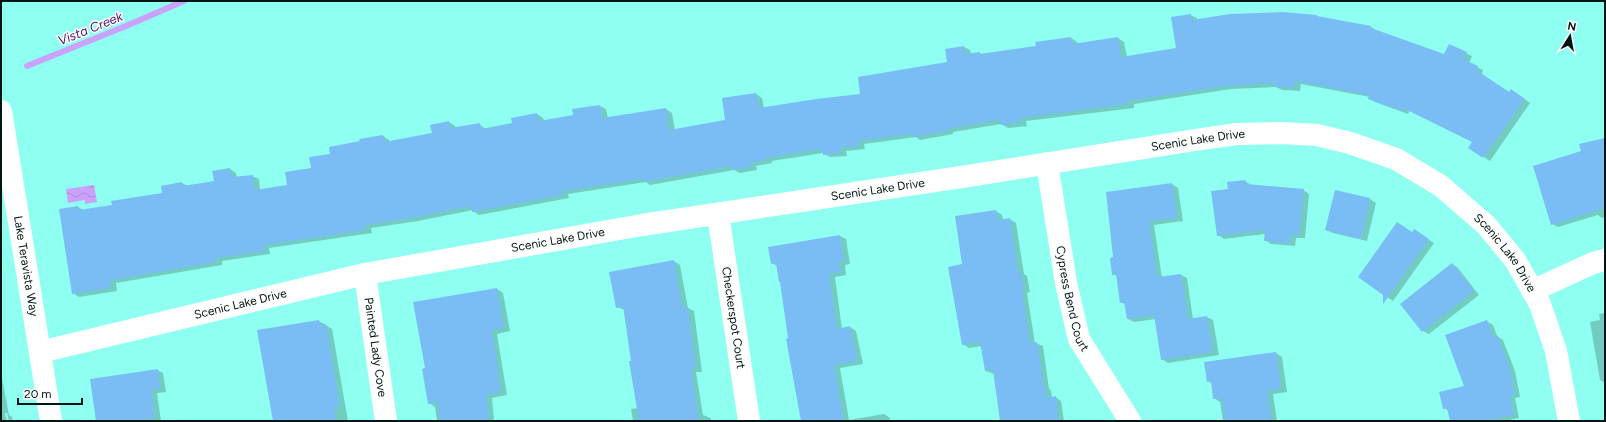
<svg xmlns="http://www.w3.org/2000/svg" width="1606" height="422" font-family="Figtree,sans-serif">
	<style>
		.water { fill: url(#water-waves) }
		.shadow { fill: #0003 }
		.lines { fill: none; stroke-linecap: round; stroke-linejoin: round }
		.stream { stroke: #cba2f9; stroke-width: 6 }
		.building { fill: #7abdf5 }
		.minor { stroke: #fff; stroke-width: 22 }
		.labels { text-anchor: middle; stroke-width: 3; stroke-linejoin: round; paint-order: stroke }
		.street-label { font-size: 12px; fill: #001412; stroke: #fff }
		.water-label { font-size: 13px; font-style: italic; fill: #4b1474; stroke: #fff }
	</style>
	<defs>
		<pattern id="water-waves" width="16" height="10" patternUnits="userSpaceOnUse"><rect width="16" height="10" fill="#cba2f9"/><path d="M0 5q4-4 8 0t8 0" fill="none" stroke="#ad8bd4"/></pattern>
	</defs>
	<rect width="100%" height="100%" fill="#8ffff1"/>
	<!-- water -->
	<path class="water" d="M94,185L97,202L85,204V200L68,203L66,189Z"/>
	<!-- shadow -->
	<path class="shadow" d="M1190,15L1197,18V20L1371,27L1377,31L1445,55L1466,53L1472,56L1469,63L1483,70L1482,74L1509,93L1517,94L1530,103L1490,161L1470,148L1473,142L1410,110L1408,114L1375,102L1369,98L1370,97L1301,84L1300,91L1282,90L1276,87L1231,89L1134,104V108L1026,121L1027,126L1008,128L1001,124L953,132V134L920,140L916,137L864,144L865,149L846,151L847,156L830,157L823,153L772,161V163L756,166L757,170L740,173L734,170L650,185L646,182L568,194L569,198L479,215L473,211V210L418,221L371,228L372,233L269,248L270,254L222,261V265L116,283L117,291L79,297L73,293L60,210L78,207L85,211L113,206L163,194L182,183L188,186L215,182L213,172L230,169L236,173L237,178L252,176L259,179L260,190L288,186L331,155L383,136L389,140V142L433,134L449,122L455,126V128L479,124L486,129L514,124L537,114L543,118L544,121L574,116L573,110L600,106L606,109L608,118L666,109L672,113L675,130L726,121L756,94L762,98L764,108L861,95L948,63L964,47L970,50L971,54L980,53L982,54L1037,47V43L1071,38L1077,42L1078,44L1118,38L1124,42L1127,57L1177,49Z
		M1605,139V217L1602,218L1598,215L1558,227L1552,224L1582,152Z
		M1245,181L1251,185L1303,190L1309,194L1305,238H1296L1295,246L1271,244L1265,240V234L1224,239L1218,235L1229,190Z
		M1172,184L1178,188L1183,221L1154,225L1162,278L1181,275L1187,278L1193,319L1207,317L1213,320L1219,355L1168,363L1162,359L1156,319L1134,322L1128,319L1126,305L1121,302L1118,277L1113,274L1115,258Z
		M1336,191L1370,199L1376,203L1367,241L1333,233L1326,230Z
		M996,211L1002,215L1003,220L1010,219L1016,223L1024,274L1027,276L1030,292L1027,293L1035,343L1043,346L1049,389L1051,390L1052,398L1055,397L1061,401L1064,421H1001L994,374L986,371L982,346L969,348L963,344V265Z
		M1420,234L1434,243L1393,301L1387,297Z
		M840,236L846,239L850,264L845,265L846,275L835,277L842,329L850,327L856,331L863,364L840,368L849,420L884,414L890,418V421H821L789,339L781,282L777,266L772,263Z
		M674,261L680,265L688,308L694,311L702,372H696L703,415L711,418V421H633L631,409L638,408L632,362L625,310L617,307Z
		M1452,264L1458,268L1479,295L1429,334L1423,331Z
		M497,289L503,293L510,331L497,334L507,395L492,398L494,421H437L435,407L429,403Z
		M1605,313V383L1600,380L1590,322L1600,320L1599,314Z
		M319,321L332,329L348,421H271L274,420Z
		M1486,321L1493,325L1497,336L1503,340L1515,371L1520,397L1515,398L1519,418L1504,421H1451L1449,411L1444,408L1465,387Z
		M1276,353L1282,357L1287,392L1273,394L1277,421H1223L1220,402L1214,398L1212,384L1208,381Z
		M157,370L163,373L166,392L157,393L161,421H97Z
		M1,373L9,415L12,417L13,421H9L7,413H5L7,421H1Z"/>
	<g class="lines">
		<!-- stream -->
		<path class="stream" d="M27,66L126,26L184,1"/>
	</g>
	<!-- building -->
	<path class="building" d="M1283,12L1317,15V16L1371,26V28L1444,54L1449,44L1467,52L1463,59L1478,66L1476,70L1509,92L1511,89L1525,99L1483,158L1468,148L1472,142L1403,108L1402,111L1368,99L1369,95L1295,81L1294,88L1274,87L1275,83L1225,86L1128,101V104L1020,118L1021,122L1001,125L1000,120L947,129L948,131L913,137L912,134L858,141L859,146L840,148L841,153L823,155L822,149L766,158V160L751,163V167L733,170L732,166L643,182V179L563,191V195L472,212L471,206L412,218L365,225L366,230L264,245L265,251L216,258L217,262L110,280L111,288L72,294L59,209L78,206L79,210L112,205L111,201L162,193L161,186L182,182L183,186L214,181L212,171L230,168L232,177L253,175L255,190L287,185L285,172L311,168L309,157L330,154L329,147L360,141L359,139L383,135L384,142L432,133L430,125L449,121L450,128L480,123L481,129L512,123L511,118L537,113L539,121L573,115L572,109L600,105L602,118L666,108L669,130L725,120L722,98L756,93L759,108L816,99L860,94L858,77L947,62L945,49L964,46L966,54L980,52V54L1036,46L1035,42L1071,37L1072,44L1118,37L1121,57L1176,48L1171,17L1191,14L1192,20L1230,14Z
		M1605,138V208L1551,225L1533,166L1581,151L1579,144Z
		M1245,180L1246,184L1304,189L1299,236L1290,235L1289,243L1264,241L1265,230L1217,236L1211,191L1228,189L1227,182Z
		M1172,183L1177,218L1149,221L1157,277L1181,274L1188,319L1207,316L1213,352L1161,360L1154,315L1127,319L1124,302L1120,303L1116,274L1112,275L1110,258L1113,257L1106,192Z
		M1335,190L1370,198L1361,239L1325,230Z
		M996,210L998,220L1010,218L1018,272L1021,271L1024,289L1022,290L1030,343L1037,342L1044,386H1045L1047,398L1056,396L1059,421H1000L993,370L985,371L980,342L962,345L948,267L962,264L955,216Z
		M1397,222L1412,232L1414,229L1429,239L1383,304V295L1358,277Z
		M840,235L844,261L839,262L841,272L829,274L837,329L850,326L857,361L834,365L844,421H801L786,339L788,338L780,282H779L776,263L771,264L768,247Z
		M674,260L682,307H688L696,369H691L699,421H639L629,361H631L623,306L616,308L609,272Z
		M1452,263L1474,291L1422,332L1400,304Z
		M497,288L504,328L492,330L501,392L486,395L489,421H440L437,402L428,404L422,369L425,368L413,302Z
		M319,320L320,325L326,324L340,407L334,408L336,419L324,421H273L257,330Z
		M1487,320L1493,337L1497,335L1509,366L1515,394L1510,395L1514,415L1483,421H1450L1447,408L1443,409L1439,392L1464,386L1445,335Z
		M1276,352L1281,389L1267,391L1272,421H1225L1222,398L1213,399L1211,381L1207,382L1204,362Z
		M158,369L160,389L151,390L155,418L136,421H96L90,379Z"/>
	<g class="lines">
		<!-- minor -->
		<g class="minor">
			<path id="s1" d="M1,111L51,421"/>
			<path id="s2" d="M1047,163L1066,283L1079,339L1130,421"/>
			<path id="s3" d="M718,214L749,421"/>
			<path id="s4" d="M365,274L386,421"/>
			<path d="M1532,291L1593,263L1605,260"/>
			<path id="s5" d="M40,352L365,274L642,225L968,176L1195,140L1237,134L1281,133L1317,135L1350,143L1396,159L1441,186L1486,225L1515,260L1540,304L1556,351L1569,421"/>
		</g>
	</g>
	<g class="labels">
		<!-- street labels -->
		<g class="street-label">
			<text dy="4" stroke="none"><textPath href="#s5" startOffset="1178">Scenic Lake Drive</textPath></text>
			<text dy="4" stroke="none"><textPath href="#s5" startOffset="854">Scenic Lake Drive</textPath></text>
			<text dy="4" stroke="none"><textPath href="#s5" startOffset="530">Scenic Lake Drive</textPath></text>
			<text dy="4" stroke="none"><textPath href="#s5" startOffset="1526">Scenic Lake Drive</textPath></text>
			<text dy="4" stroke="none"><textPath href="#s1" startOffset="157">Lake Teravista Way</textPath></text>
			<text dy="4" stroke="none"><textPath href="#s2" startOffset="138">Cypress Bend Court</textPath></text>
			<text dy="4" stroke="none"><textPath href="#s5" startOffset="206">Scenic Lake Drive</textPath></text>
			<text dy="4" stroke="none"><textPath href="#s3" startOffset="105">Checkerspot Court</textPath></text>
			<text dy="4" stroke="none"><textPath href="#s4" startOffset="74">Painted Lady Cove</textPath></text>
		</g>
		<!-- water labels -->
		<g class="water-label">
			<text transform="translate(90 28) rotate(-22)" y="5">Vista Creek</text>
		</g>
	</g>
	<!-- border -->
	<rect width="1606" height="422" fill="none" stroke="#001412" stroke-width="4"/>
	<!-- north arrow -->
	<g transform="translate(1570 36) rotate(11)" stroke="#ffffff" stroke-width="3" paint-order="stroke">
	<path d="M0-3L7 15L0 10L-7 15Z" fill="#001412"/>
	<text y="-6" font-size="11" font-weight="bold" text-anchor="middle" fill="#001412">N</text>
	</g>
	<!-- scale -->
	<path d="M18 398v6h64v-6" fill="none" stroke="#001412" stroke-width="2"/>
	<text x="24" y="398" font-size="12" fill="#001412" stroke="#ffffff" stroke-width="3" paint-order="stroke">20 m</text>
</svg>
